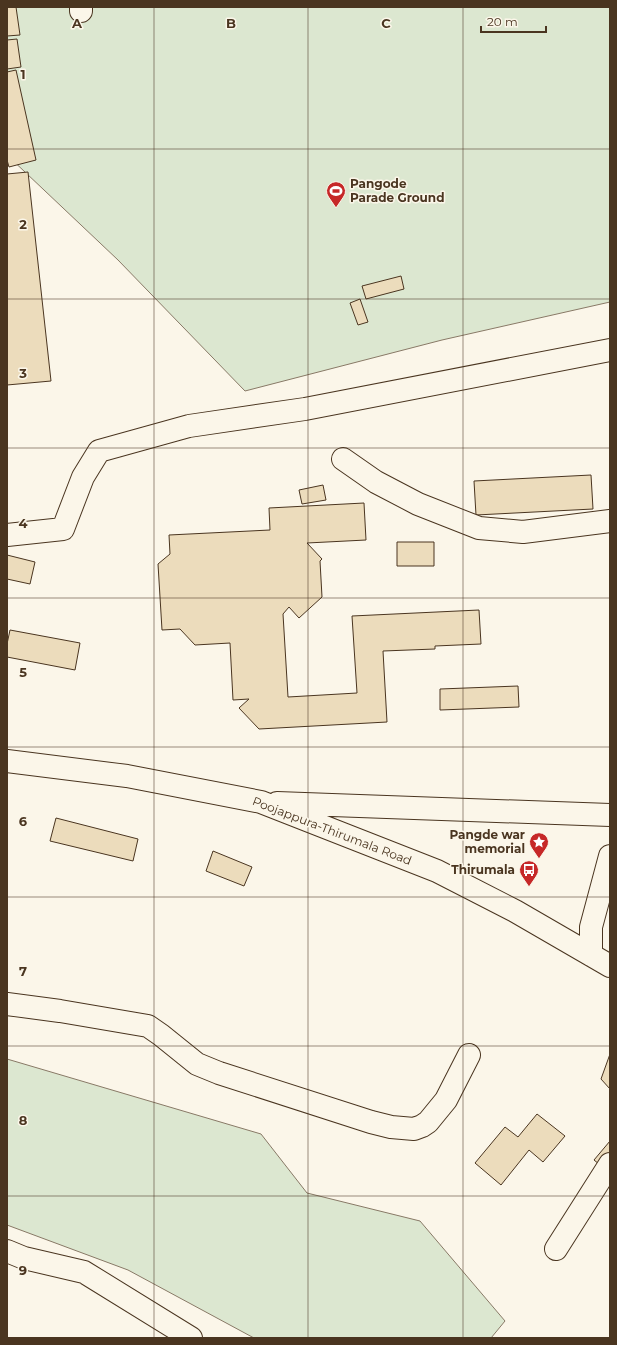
<svg xmlns="http://www.w3.org/2000/svg" width="617" height="1345" font-family="Montserrat,sans-serif">
	<style>
		.green { fill: #dce7d0; stroke: #887966 }
		.building { fill: #ecdcbc; stroke: #4a3520 }
		.lines { fill: none; stroke-linecap: round; stroke-linejoin: round }
		.minor-casing { stroke: #4a3520; stroke-width: 24 }
		.major-casing { stroke: #4a3520; stroke-width: 24 }
		.minor { stroke: #fbf6e9; stroke-width: 22 }
		.major { stroke: #fbf6e9; stroke-width: 22 }
		.grid { fill: none; stroke: #4a3520; stroke-width: 1; stroke-opacity: 0.55 }
		.labels { text-anchor: middle; stroke-width: 3; stroke-linejoin: round; paint-order: stroke }
		.poi-label { font-size: 12px; font-weight: bold; fill: #4a3520; stroke: #fbf6e9; text-anchor: end }
		.street-label { font-size: 12px; fill: #4a3520; stroke: #fbf6e9 }
		.grid-label { font-size: 13px; text-anchor: middle; font-weight: bold; fill: #4a3520; stroke: #fbf6e9; stroke-width: 3; stroke-linejoin: round; paint-order: stroke }
	</style>
	<rect width="100%" height="100%" fill="#fbf6e9"/>
	<!-- green -->
	<path class="green" d="M7,7H610V302L442,340L245,391L118,260L7,155Z
		M7,1059L261,1134L307,1193L420,1221L505,1321L491,1338H254L128,1270L7,1225Z"/>
	<!-- building -->
	<path class="building" d="M7,7H16L20,35L7,36Z
		M17,39L21,67L7,69V40Z
		M16,70L36,160L9,167L7,160V72Z
		M28,172L51,381L7,385V174Z
		M401,276L404,289L366,299L362,286Z
		M360,299L368,322L358,325L350,303Z
		M591,475L593,509L476,515L474,481Z
		M323,485L326,500L302,504L299,490Z
		M364,503L366,540L307,543L322,559L320,561L322,597L299,618L289,607L283,614L288,697L357,693L352,616L479,610L481,644L435,646V649L383,651L387,722L259,729L239,708L249,699L233,700L230,643L195,645L180,629L162,630L158,564L170,554L169,535L270,530L269,508Z
		M397,542H434V566H397Z
		M7,555L35,562L30,584L7,579Z
		M10,630L80,643L75,670L7,657V644Z
		M518,686L519,707L440,710V689Z
		M56,818L138,839L133,861L50,841Z
		M213,851L252,867L244,886L206,871Z
		M610,1054V1089L601,1079Z
		M537,1114L565,1136L543,1162L529,1150L501,1185L475,1163L505,1127L518,1137Z
		M610,1141V1173L594,1160Z"/>
	<g class="lines">
		<defs>
			<path id="minor" d="M81,7V11
				M343,459L376,482L418,504L479,528L523,532L610,521
				M7,535L63,529L83,477L99,451L189,426L305,409L610,350
				M7,1004L60,1011L148,1026L161,1035L197,1064L219,1073L371,1122L391,1127L414,1129L422,1126L428,1122L446,1100L469,1055
				M556,1249L610,1164
				M7,1251L24,1258L84,1272L191,1338"/>
			<path id="major" d="M7,761L127,776L261,802L437,871L515,911L610,966
				M277,803L610,815
				M591,955V927L610,856"/>
		</defs>
		<!-- minor casing -->
		<use href="#minor" class="minor-casing"/>
		<!-- major casing -->
		<use href="#major" class="major-casing"/>
		<!-- minor -->
		<use href="#minor" class="minor"/>
		<!-- major -->
		<use href="#major" class="major"/>
	</g>
	<!-- grid -->
	<path class="grid" d="M154,7V1338M308,7V1338M463,7V1338M7,149H610M7,299H610M7,448H610M7,598H610M7,747H610M7,897H610M7,1046H610M7,1196H610"/>
	<!-- icons -->
	<defs>
		<symbol id="stadium-pin" viewBox="-11 -11 22 30"><path d="M0 17L-7.5 6A9.5 9.5 0 1 1 7.5 6Z" fill="#c62828" stroke="#fbf6e9"/><path d="M0-5a6.5 5 0 1 0 0 10a6.5 5 0 1 0 0-10ZM-3.5-1.8h7v3.6h-7Z" fill="#fff"/></symbol>
		<symbol id="sight-pin" viewBox="-11 -11 22 30"><path d="M0 17L-7.5 6A9.5 9.5 0 1 1 7.5 6Z" fill="#c62828" stroke="#fbf6e9"/><path d="M0-6L1.8-2.2L6-1.7L2.9 1.2L3.7 5.4L0 3.3L-3.7 5.4L-2.9 1.2L-6-1.7L-1.8-2.2Z" fill="#fff"/></symbol>
		<symbol id="bus-pin" viewBox="-11 -11 22 30"><path d="M0 17L-7.5 6A9.5 9.5 0 1 1 7.5 6Z" fill="#c62828" stroke="#fbf6e9"/><path d="M-5-6H5V4H4V6H2V4H-2V6H-4V4H-5ZM-3.5-4V0h7V-4ZM-3.5 1.2v1.5H-2V1.2ZM2 1.2v1.5H3.5V1.2Z" fill="#fff"/></symbol>
	</defs>
	<g fill-rule="evenodd">
		<use href="#stadium-pin" x="325" y="180" width="22" height="30"/>
		<use href="#sight-pin" x="528" y="831" width="22" height="30"/>
		<use href="#bus-pin" x="518" y="859" width="22" height="30"/>
	</g>
	<g class="labels">
		<!-- poi labels -->
		<g class="poi-label">
			<text x="350" y="188" text-anchor="start">Pangode<tspan x="350" dy="14">Parade Ground</tspan></text>
			<text x="525" y="839">Pangde war<tspan x="525" dy="14">memorial</tspan></text>
			<text x="515" y="874">Thirumala</text>
		</g>
		<!-- street labels -->
		<g class="street-label">
			<text transform="translate(332 831) rotate(21)" y="4">Poojappura-Thirumala Road</text>
		</g>
	</g>
	<g class="grid-label">
		<text x="77" y="28">A</text>
		<text x="231" y="28">B</text>
		<text x="386" y="28">C</text>
		<text x="23" y="79">1</text>
		<text x="23" y="229">2</text>
		<text x="23" y="378">3</text>
		<text x="23" y="528">4</text>
		<text x="23" y="677">5</text>
		<text x="23" y="826">6</text>
		<text x="23" y="976">7</text>
		<text x="23" y="1125">8</text>
		<text x="23" y="1275">9</text>
	</g>
	<!-- border -->
	<rect width="617" height="1345" fill="none" stroke="#4a3520" stroke-width="16"/>
	<!-- scale -->
	<path d="M481 26v6h65v-6" fill="none" stroke="#4a3520" stroke-width="2"/>
	<text x="487" y="26" font-size="12" fill="#4a3520" stroke="#fbf6e9" stroke-width="3" paint-order="stroke">20 m</text>
</svg>
